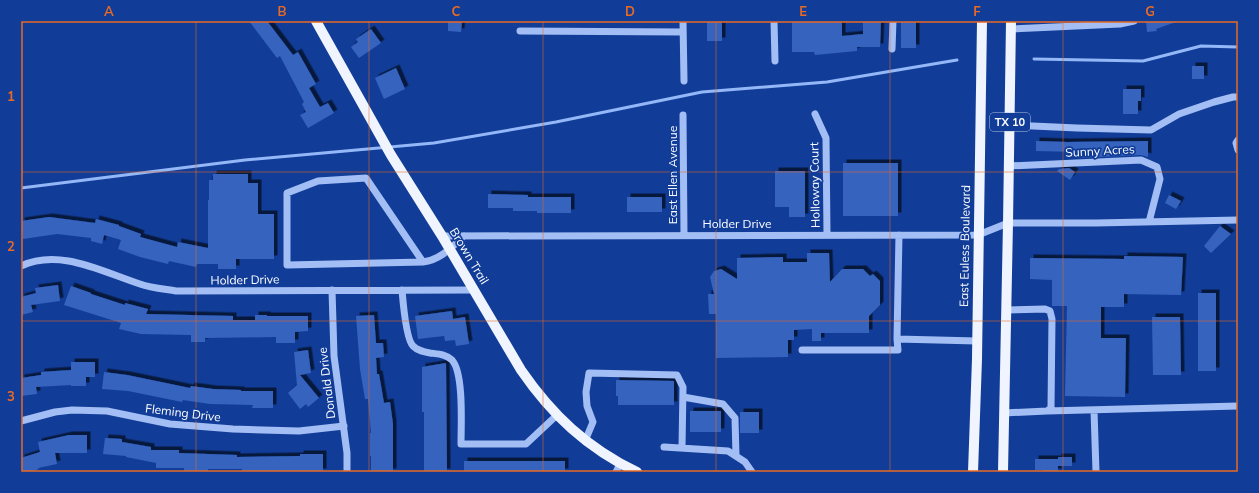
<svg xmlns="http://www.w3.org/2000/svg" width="1259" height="493" font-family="Mulish,sans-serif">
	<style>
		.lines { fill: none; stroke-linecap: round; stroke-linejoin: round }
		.stream { stroke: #94b7f7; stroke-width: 3 }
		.building { fill: #3563be; filter: url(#shadow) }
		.minor { stroke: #a3bef4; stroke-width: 7 }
		.major { stroke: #eff4ff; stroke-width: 10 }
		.grid { fill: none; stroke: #ea6a24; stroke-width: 1; stroke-opacity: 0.55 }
		.labels { text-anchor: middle; stroke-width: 3.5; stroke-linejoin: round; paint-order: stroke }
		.shield { fill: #113d98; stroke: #b8c5e0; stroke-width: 1 }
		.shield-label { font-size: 11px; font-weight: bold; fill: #fff }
		.street-label { font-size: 12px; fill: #fff; stroke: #113d98 }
		.neatline { fill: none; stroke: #ea6a24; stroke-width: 1.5 }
		.grid-label { font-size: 13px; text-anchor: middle; font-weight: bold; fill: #ea6a24 }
	</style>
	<defs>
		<filter id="shadow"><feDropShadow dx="3.5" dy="-3.5" stdDeviation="0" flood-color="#0009"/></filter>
	</defs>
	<rect width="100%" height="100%" fill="#113d98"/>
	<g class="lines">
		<!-- stream -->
		<path class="stream" d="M1034,59L1143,61L1201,46L1238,47
			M21,188L245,160L434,143L556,122L702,92L827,82L957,60"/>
	</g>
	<!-- building -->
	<path class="building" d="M249,21H267L293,55L298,52L316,84L309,88L320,107L328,103L334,113L308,128L300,115L306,112L302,104L304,102L280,56L277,58Z
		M448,21H462L461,32L448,31Z
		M707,21H722V41H707Z
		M792,21H842V36L863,34V21H881L880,47H857V51L815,55L814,52H792Z
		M901,21H916V48H901Z
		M1146,21H1176V22L1156,29L1157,31L1147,32Z
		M371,29L381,43L359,58L351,47L358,42L356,39Z
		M1192,66H1204V79H1192Z
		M396,68L405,89L384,99L375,78Z
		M1123,89H1141V101H1138V114H1123Z
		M1036,141L1067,142L1148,141V157L1141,155L1077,158V152L1036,151Z
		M843,163H898V216H843Z
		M1069,168L1075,172L1070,180L1057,171L1059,169Z
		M775,171H805V217H789V207H775Z
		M213,174H248V183H258V214H274V259H236V269H218V264H197L196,267L169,261L168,264L140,257L118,249L121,240L104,235L102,244L91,241V238L57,234L23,239L21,221L49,217L95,223L96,219L119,225V226L141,234L140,237L177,247L178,242L208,248V200H209V180H213Z
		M488,194L528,195V197H571V213H537V211H513V208H488Z
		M1169,195L1181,201L1176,209L1165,203Z
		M627,197H662V212H627Z
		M1220,226L1231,234L1211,253L1204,246Z
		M807,253H829L830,282L842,269H863L870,276L873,274L880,281V305L869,316V333H821V341H812V329L794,330V340H788V357L716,358V314H709L708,294H714L710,277L714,271L721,269L737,279V258L783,257V262H807Z
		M1124,256L1183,257L1181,295L1124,294V307H1101V338H1126L1125,397L1065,396L1067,306H1052V280L1030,279V258L1124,259Z
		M58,285L60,301L31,305L33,312L21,315V297L36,293L35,288Z
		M71,286L91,293V294L125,305V303L148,309L146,314L233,316V320H255V315H267V316H308V331L295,332V343H276V337L205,338V342H191V335L141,334L119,329L121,323L64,305Z
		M1198,293H1216V371H1198Z
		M452,311L453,319L465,317L469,344L456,346L455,340L445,341L444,336L418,339L415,316Z
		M374,315L376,343H383L384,357L376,358L377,374H379L384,403L390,402L393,424V472H371V456H370V433H371L368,399H365L360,369L356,316Z
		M1152,317H1180L1181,375H1153Z
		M308,350L311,373L300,375L319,398L308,407L306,404L300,409L288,393L297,385L294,352Z
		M71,362H95V377H86V386H71V385L36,387L37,394L21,396V378L41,375V372L71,370Z
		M446,363L447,472H424V412H422V367Z
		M104,372L127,375L190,388L191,386L213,389L241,390V391H273V408H252L253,405L210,404L183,400L182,402L128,391L102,389Z
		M616,380L674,381V405H618V396H616Z
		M690,411H721V432H690Z
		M740,412H759V433H740Z
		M69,435H87V453H55L57,464L38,468L39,469L30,472H21V458L40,452L38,442Z
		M105,438L122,439V442L151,447V450H179V453L237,455V457L300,456V454H323V472H242V469H208V472H184V468H156V463L126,457V456L103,454Z
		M1058,457H1072V466H1058Z
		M1035,459H1058V472H1043V470H1035Z
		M464,461H565V472H464Z"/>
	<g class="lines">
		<!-- minor -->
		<path class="minor" d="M683,21L684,81
			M774,21L775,61
			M1011,29L1120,24L1134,21
			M520,31L683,32
			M892,49L893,21
			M815,114L826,138L827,234
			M683,115L684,235
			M1010,125L1077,128L1151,130L1179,114L1214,102L1233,97H1238
			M1238,140L1236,143L1238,150
			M1009,166L1141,160L1157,167L1160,179L1149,222
			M899,235L897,339L977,341
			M442,236L978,235L1008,223H1096L1238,220
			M423,262L287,265V193L318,181L366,178L423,262C440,260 452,247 464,236
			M21,266C60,248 102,272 140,284C151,288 164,289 176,291L474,290
			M332,290L334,356L347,453V472
			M402,290C403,302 406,339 413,346C418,351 424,352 430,353C438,354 446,354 452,360C464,373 461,426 461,444H526L557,415
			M802,350H898L897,339
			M683,397L723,404L735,418L736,456
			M1094,410L1096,472
			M1047,411L1238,406
			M1004,413L1047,411L1051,408L1052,319L1050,311L1045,309L1006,310
			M21,421L55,412L72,410L107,411L170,424L233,429L299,431L344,426
			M585,441L593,422L587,406L586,392L589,373L677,375L683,387L682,448
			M664,447L728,451L745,462L752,472
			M616,472L620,464"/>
		<!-- major -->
		<path class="major" d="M316,21L391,155L442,236L521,370C552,415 587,448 637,472
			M973,472L977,359L982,21
			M1003,472L1008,223L1011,21"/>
	</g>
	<!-- grid -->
	<path class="grid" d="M196,21V472M369,21V472M543,21V472M716,21V472M890,21V472M1063,21V472M21,172H1238M21,321H1238"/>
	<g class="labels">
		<!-- shield labels -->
		<rect class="shield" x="990" y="113" width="40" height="18" rx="3"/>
		<g class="shield-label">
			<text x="1010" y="126">TX 10</text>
		</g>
		<!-- street labels -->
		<g class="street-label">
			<text transform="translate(1100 151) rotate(-3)" y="4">Sunny Acres</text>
			<text transform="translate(673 175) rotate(-90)" y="4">East Ellen Avenue</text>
			<text transform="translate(815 185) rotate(-91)" y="4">Holloway Court</text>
			<text x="737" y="228">Holder Drive</text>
			<text transform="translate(965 246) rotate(-89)" y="4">East Euless Boulevard</text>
			<text transform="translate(469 256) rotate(59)" y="4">Brown Trail</text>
			<text transform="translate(245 280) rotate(-1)" y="4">Holder Drive</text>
			<text transform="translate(327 383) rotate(-97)" y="4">Donald Drive</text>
			<text transform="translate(183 413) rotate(7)" y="4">Fleming Drive</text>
		</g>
	</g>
	<!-- border -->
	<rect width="1259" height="493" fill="none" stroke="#113d98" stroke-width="44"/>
	<rect x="22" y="22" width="1215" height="449" class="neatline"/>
	<g class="grid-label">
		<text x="109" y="16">A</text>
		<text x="282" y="16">B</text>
		<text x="456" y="16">C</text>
		<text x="630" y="16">D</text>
		<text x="803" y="16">E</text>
		<text x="977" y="16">F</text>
		<text x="1150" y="16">G</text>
		<text x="11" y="101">1</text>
		<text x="11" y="251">2</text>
		<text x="11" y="401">3</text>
	</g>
</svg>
